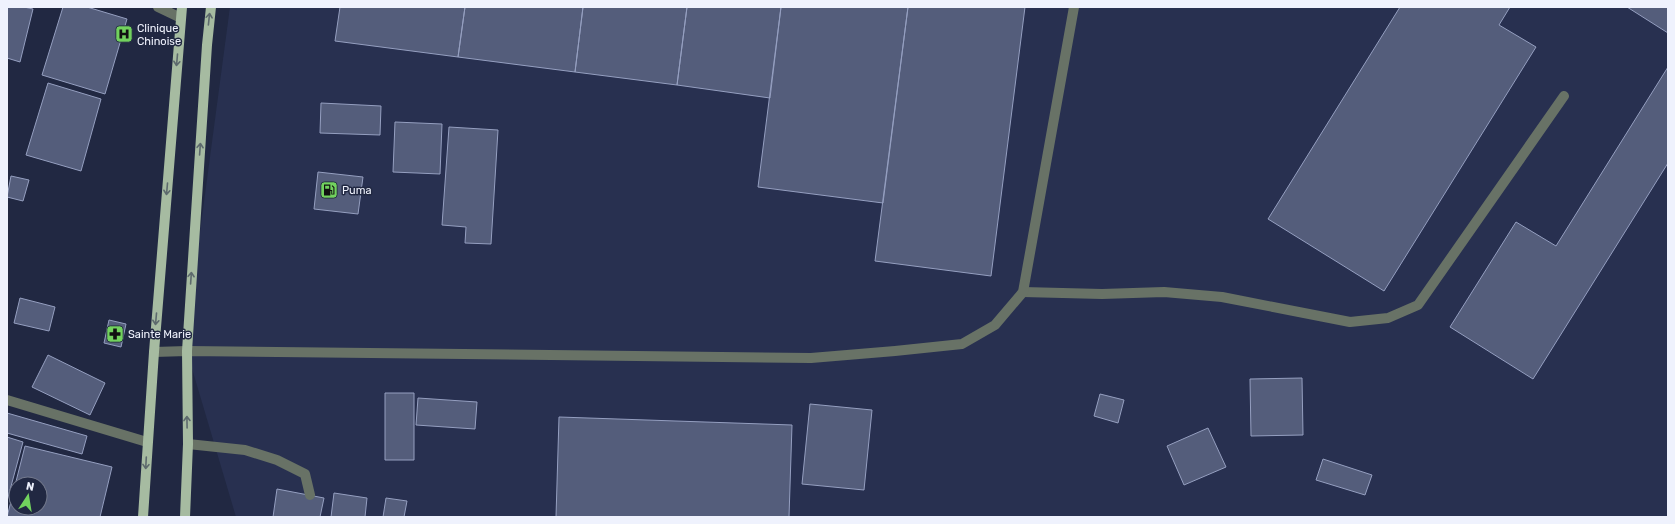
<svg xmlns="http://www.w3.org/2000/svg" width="1675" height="524" font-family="Rubik,sans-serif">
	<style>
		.built { fill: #283050 }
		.building { fill: #545d7b; stroke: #959fc0; fill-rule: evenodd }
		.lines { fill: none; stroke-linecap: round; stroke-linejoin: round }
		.lane { stroke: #687266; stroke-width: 10 }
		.street { stroke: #687266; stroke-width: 10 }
		.primary { stroke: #a6bba1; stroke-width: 10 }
		.oneway { stroke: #5d6a6d }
		.labels { text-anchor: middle; stroke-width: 3; stroke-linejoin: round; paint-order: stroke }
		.poi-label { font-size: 11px; fill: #eff2fd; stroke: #212842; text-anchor: start }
	</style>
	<rect width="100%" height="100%" fill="#212842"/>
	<!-- built -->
	<path class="built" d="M230,7H1668V517H236L185,345Z"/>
	<!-- building -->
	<path class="building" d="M7,7H24L33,9L20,62L7,58Z
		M63,7H87L127,19L105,94L42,75Z
		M340,7H465L458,57L335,41Z
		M465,7H583L575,72L458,57Z
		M583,7H687L677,85L575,72Z
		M687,7H781L770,98L677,85Z
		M781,7H908L883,203L758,187Z
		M908,7H1025L991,276L875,261Z
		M1400,7H1510L1499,25L1536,47L1384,291L1268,219Z
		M1627,7H1668V33Z
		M1668,67V163L1533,379L1450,327L1516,222L1556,246Z
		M48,83L101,99L81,171L26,155Z
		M321,103L381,106L380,135L320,133Z
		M395,122L442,124L440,174L393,172Z
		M449,127L498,130L491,244L465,243L466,227L442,225Z
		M318,172L363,177L358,214L314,209Z
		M11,176L29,180L23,201L7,197Z
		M20,298L55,307L49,331L14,323Z
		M109,320L126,324L121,347L104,343Z
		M48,355L105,383L90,415L32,387Z
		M1302,378L1303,435L1251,436L1250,379Z
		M385,393H414V460H385Z
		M1100,394L1124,400L1118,423L1094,416Z
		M418,398L477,402L475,429L416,425Z
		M810,404L872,410L864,490L802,484Z
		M7,413L87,436L82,454L7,433Z
		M559,417L792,425L789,517H556Z
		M1208,428L1226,467L1184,485L1167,446Z
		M7,437L23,442L7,501Z
		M25,446L112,467L100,517H7ZM16,484H40V508H16Z
		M1323,459L1372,475L1365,495L1316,480Z
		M277,489L324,498L320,517H273Z
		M334,493L367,498L365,517H331Z
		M386,498L407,501L404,517H383Z"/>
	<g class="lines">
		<!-- lane -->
		<path class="lane" d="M1023,292L1102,294L1164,292L1222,297L1350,322L1388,318L1418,305L1564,96
			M188,444L245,450L277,460L305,474L310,495"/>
		<!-- street -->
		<path class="street" d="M158,7L181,18
			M154,352L187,351L811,358L895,351L962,344L995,325L1023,292L1074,7
			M7,400L147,442"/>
		<!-- primary -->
		<path class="primary" d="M143,517L154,352L182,7
			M185,517L188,444L187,351L207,45L211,7"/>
	</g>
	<!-- one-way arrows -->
	<defs><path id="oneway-shaft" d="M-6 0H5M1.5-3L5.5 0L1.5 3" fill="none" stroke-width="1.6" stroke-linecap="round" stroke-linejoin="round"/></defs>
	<g class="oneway">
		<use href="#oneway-shaft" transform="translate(209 19) rotate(-84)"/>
		<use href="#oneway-shaft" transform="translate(177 60) rotate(95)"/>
		<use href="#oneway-shaft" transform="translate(200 149) rotate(-86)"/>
		<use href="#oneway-shaft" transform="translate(167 189) rotate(95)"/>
		<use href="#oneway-shaft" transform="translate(191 278) rotate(-86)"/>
		<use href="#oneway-shaft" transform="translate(156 319) rotate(95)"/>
		<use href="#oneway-shaft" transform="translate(187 422) rotate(-91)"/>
		<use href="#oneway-shaft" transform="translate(146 463) rotate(93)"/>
	</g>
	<!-- icons -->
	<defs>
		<symbol id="hospital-square" viewBox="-11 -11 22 22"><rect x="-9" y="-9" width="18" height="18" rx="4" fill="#72d25e" stroke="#212842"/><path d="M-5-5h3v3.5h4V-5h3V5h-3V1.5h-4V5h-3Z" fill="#111"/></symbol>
		<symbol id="fuel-square" viewBox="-11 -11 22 22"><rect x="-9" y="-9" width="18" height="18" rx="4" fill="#72d25e" stroke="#212842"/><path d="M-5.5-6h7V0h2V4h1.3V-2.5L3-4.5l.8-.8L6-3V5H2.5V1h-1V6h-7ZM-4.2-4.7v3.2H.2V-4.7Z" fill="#111"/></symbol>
		<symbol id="pharmacy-square" viewBox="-11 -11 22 22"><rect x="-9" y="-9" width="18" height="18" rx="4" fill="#72d25e" stroke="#212842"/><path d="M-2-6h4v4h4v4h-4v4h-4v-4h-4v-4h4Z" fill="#111"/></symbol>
	</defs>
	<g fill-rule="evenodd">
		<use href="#hospital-square" x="114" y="24" width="20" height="20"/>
		<use href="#fuel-square" x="319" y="180" width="20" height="20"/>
		<use href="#pharmacy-square" x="105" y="324" width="20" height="20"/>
	</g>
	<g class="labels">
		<!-- poi labels -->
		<g class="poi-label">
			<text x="137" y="32">Clinique<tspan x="137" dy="13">Chinoise</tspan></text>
			<text x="342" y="194">Puma</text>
			<text x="128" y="338">Sainte Marie</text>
		</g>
	</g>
	<!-- border -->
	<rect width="1675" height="524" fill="none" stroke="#eff2fd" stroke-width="16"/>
	<!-- north arrow -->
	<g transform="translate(28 496) rotate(12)"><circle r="19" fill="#212842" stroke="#73798d"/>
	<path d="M0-3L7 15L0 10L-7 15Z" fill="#72d25e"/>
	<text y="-6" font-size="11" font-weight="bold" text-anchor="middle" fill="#eff2fd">N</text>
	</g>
</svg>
